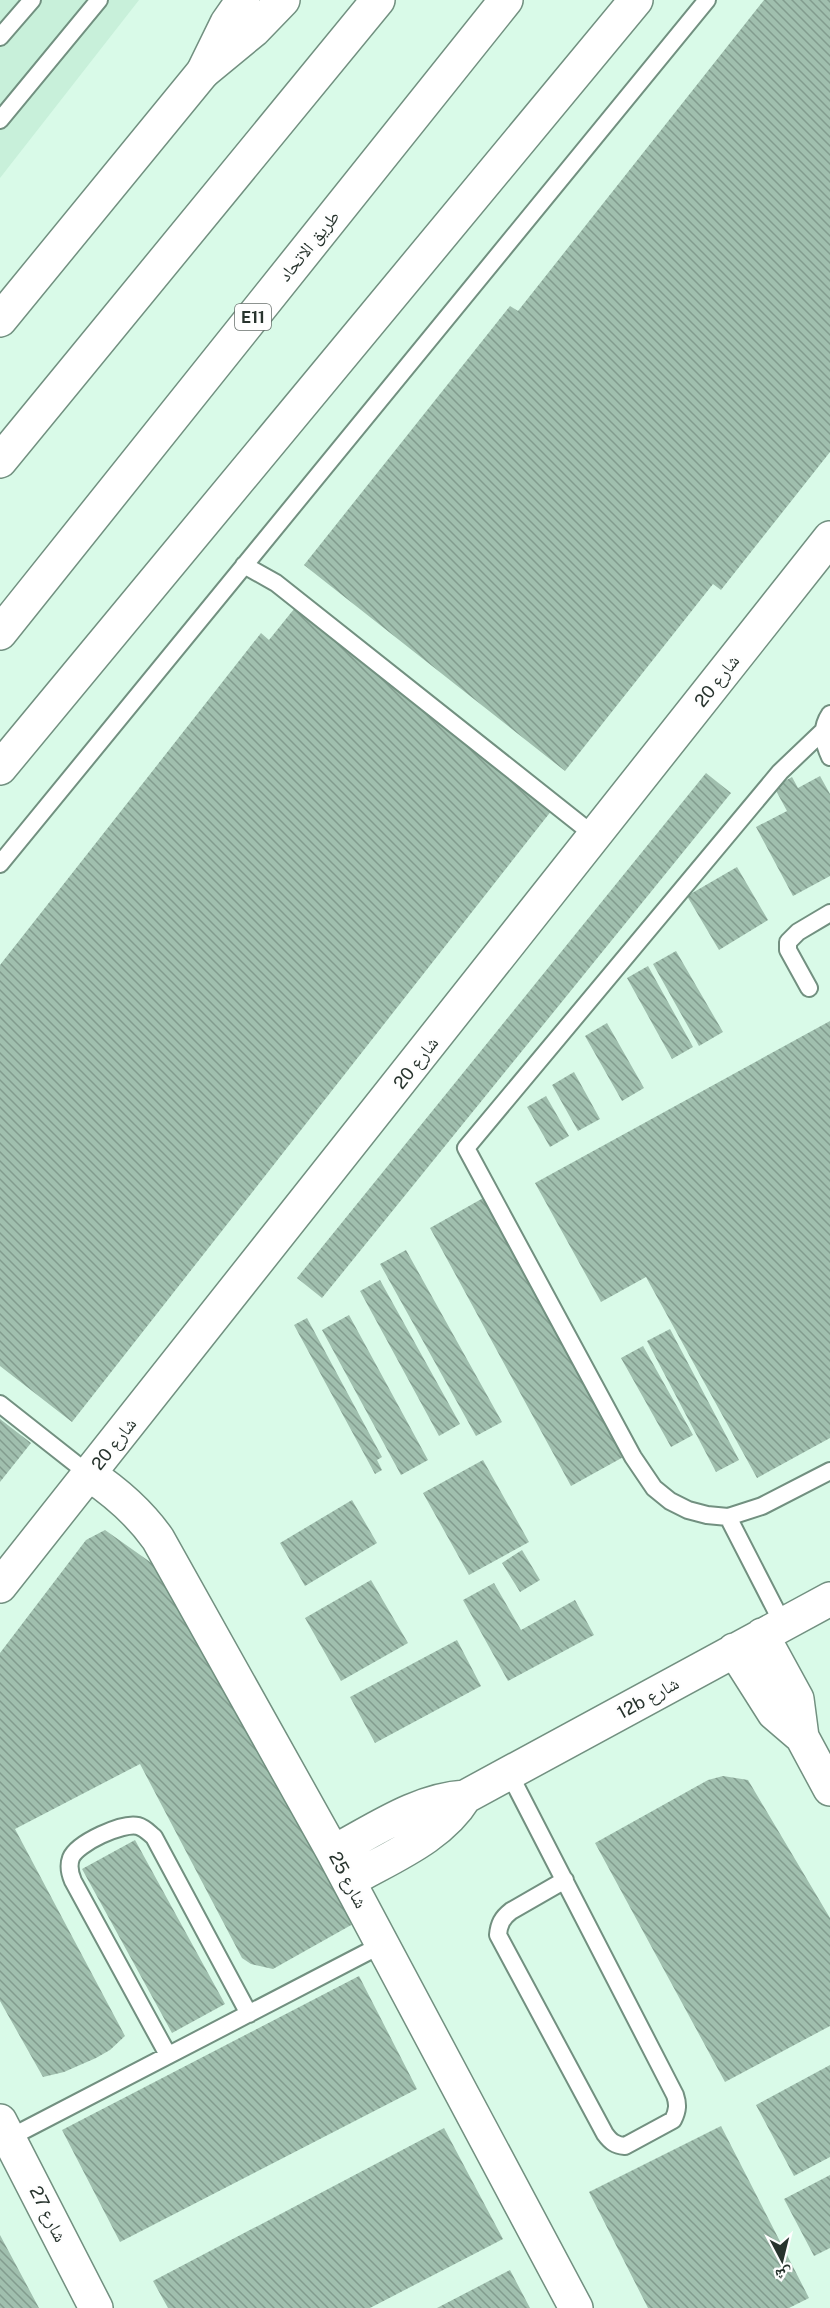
<svg xmlns="http://www.w3.org/2000/svg" width="830" height="2308" font-family="'Public Sans','Noto Naskh Arabic',sans-serif">
	<style>
		.built { fill: #c8f0da }
		.building { fill: url(#building-back-hatch) }
		.lines { fill: none; stroke-linecap: round; stroke-linejoin: round }
		.service-casing { stroke: #729080; stroke-width: 20 }
		.minor-casing { stroke: #729080; stroke-width: 36 }
		.secondary-casing { stroke: #729080; stroke-width: 36 }
		.primary-casing { stroke: #729080; stroke-width: 36 }
		.motorway-casing { stroke: #729080; stroke-width: 36 }
		.service { stroke: #fff; stroke-width: 16 }
		.minor { stroke: #fff; stroke-width: 33 }
		.secondary { stroke: #fff; stroke-width: 33 }
		.primary { stroke: #fff; stroke-width: 33 }
		.motorway { stroke: #fff; stroke-width: 33 }
		.labels { text-anchor: middle; stroke-width: 5; stroke-linejoin: round; paint-order: stroke }
		.shield { fill: #fefefe; stroke: #68706c; stroke-width: 1.5 }
		.shield-label { font-size: 16px; font-weight: bold; fill: #27332d }
		.street-label { font-size: 18px; fill: #27332d; stroke: #fefefe }
	</style>
	<defs>
		<pattern id="building-back-hatch" width="6" height="6" patternUnits="userSpaceOnUse" patternTransform="scale(1.5)"><rect width="6" height="6" fill="#a0bfae"/><path d="M-1 5l2 2M0 0l6 6M5-1l2 2" fill="none" stroke="#829c8e"/></pattern>
	</defs>
	<rect width="100%" height="100%" fill="#d9fae8"/>
	<!-- built -->
	<path class="built" d="M0,0H139L0,178Z"/>
	<!-- building -->
	<path class="building" d="M764,0H830V452L721,590L713,584L565,771L304,565L510,306L518,311Z
		M294,609L552,810L72,1422L0,1366V965L261,633L269,640Z
		M706,773L731,793L322,1298L297,1278Z
		M820,776L830,794V876L793,896L756,827L787,811L774,787L792,777L798,788Z
		M737,867L768,920L719,950L687,896Z
		M676,951L723,1032L699,1046L653,964Z
		M648,966L693,1047L672,1059L627,978Z
		M830,1021V1438L757,1478L646,1277L601,1302L535,1183Z
		M607,1023L644,1088L622,1101L585,1036Z
		M574,1072L600,1119L578,1131L552,1085Z
		M546,1096L569,1136L550,1147L527,1107Z
		M485,1197L627,1455L571,1486L430,1228Z
		M406,1250L502,1422L476,1436L380,1264Z
		M380,1280L460,1424L439,1436L360,1291Z
		M349,1315L428,1460L401,1475L322,1330Z
		M307,1318L382,1457L377,1460L382,1470L375,1474L294,1325Z
		M670,1329L739,1460L716,1472L647,1341Z
		M643,1346L693,1435L671,1447L621,1358Z
		M0,1419L31,1443L0,1482Z
		M483,1460L529,1542L469,1575L423,1493Z
		M352,1500L377,1543L305,1586L280,1543Z
		M105,1530L160,1569L353,1924L273,1969L251,1964L242,1958L140,1764L15,1829L125,2036L110,2050L96,2058L64,2072L43,2077L0,2001V1653L86,1540Z
		M522,1550L540,1580L520,1592L502,1563Z
		M371,1580L408,1643L341,1681L305,1618Z
		M494,1583L521,1630L575,1600L594,1635L508,1681L463,1600Z
		M457,1640L481,1686L375,1743L350,1697Z
		M723,1776L748,1780L830,1918V2026L725,2082L595,1843L708,1780Z
		M135,1840L225,2004L172,2033L82,1869Z
		M359,1976L417,2089L120,2242L62,2130Z
		M830,2065V2157L794,2176L756,2105Z
		M721,2126L809,2298L789,2308H648L589,2192Z
		M444,2128L503,2239L370,2308H168L153,2281Z
		M830,2175V2248L814,2256L784,2199Z
		M0,2235L39,2308H0Z
		M510,2270L530,2308H437Z"/>
	<g class="lines">
		<defs>
			<path id="service" d="M0,37L32,0
				M0,120L99,0
				M244,565L276,583L595,836
				M830,714C820,729 823,742 830,757
				M823,731L780,772L466,1148L633,1457L654,1488L670,1501L688,1510L707,1515L728,1517L762,1506L830,1471
				M0,864L707,0
				M809,988L788,950V942L798,932L830,913
				M0,1404L90,1475
				M728,1517L783,1624
				M509,1773L675,2095C678,2104 678,2110 673,2120L625,2146C615,2145 611,2142 605,2134L498,1935C499,1924 502,1918 511,1911L565,1880
				M168,2055L73,1881C70,1874 68,1866 71,1858C77,1843 123,1822 138,1826C145,1828 149,1833 154,1837L249,2014
				M9,2138L381,1945"/>
			<path id="minor" d="M90,1475C117,1493 139,1512 158,1539L333,1852L576,2308
				M0,1586L830,538
				M762,1635L797,1699L802,1737L830,1789
				M734,1650L774,1713L802,1737
				M333,1852C375,1830 417,1800 465,1797L830,1599
				M349,1881C390,1857 439,1839 465,1797
				M0,2121L96,2308"/>
			<path id="secondary" d="M203,72L254,30L283,0"/>
			<path id="primary" d="M0,320L203,72L227,23L243,0
				M0,768L636,0"/>
			<path id="motorway" d="M0,461L378,0
				M0,633L506,0"/>
		</defs>
		<!-- service casing -->
		<use href="#service" class="service-casing"/>
		<!-- minor casing -->
		<use href="#minor" class="minor-casing"/>
		<!-- secondary casing -->
		<use href="#secondary" class="secondary-casing"/>
		<!-- primary casing -->
		<use href="#primary" class="primary-casing"/>
		<!-- motorway casing -->
		<use href="#motorway" class="motorway-casing"/>
		<!-- service -->
		<use href="#service" class="service"/>
		<!-- minor -->
		<use href="#minor" class="minor"/>
		<!-- secondary -->
		<use href="#secondary" class="secondary"/>
		<!-- primary -->
		<use href="#primary" class="primary"/>
		<!-- motorway -->
		<use href="#motorway" class="motorway"/>
	</g>
	<g class="labels">
		<!-- shield labels -->
		<rect class="shield" x="235" y="304" width="36" height="26" rx="4.5"/>
		<g class="shield-label">
			<text x="253" y="323">E11</text>
		</g>
		<!-- street labels -->
		<g class="street-label">
			<text transform="translate(309 246) rotate(-51)" y="6">طريق الاتحاد</text>
			<text transform="translate(717 681) rotate(-52)" y="6">شارع 20</text>
			<text transform="translate(416 1063) rotate(-52)" y="6">شارع 20</text>
			<text transform="translate(114 1444) rotate(-52)" y="6">شارع 20</text>
			<text transform="translate(648 1698) rotate(-29)" y="6">12b شارع</text>
			<text transform="translate(348 1880) rotate(62)" y="6">شارع 25</text>
			<text transform="translate(48 2214) rotate(63)" y="6">شارع 27</text>
		</g>
	</g>
	<!-- north arrow -->
	<g transform="translate(782 2260) rotate(173)" stroke="#fefefe" stroke-width="4.5" paint-order="stroke">
	<path d="M0-4.5L10 22L0 15L-10 22Z" fill="#27332d"/>
	<text y="-9" font-size="16" font-weight="bold" text-anchor="middle" fill="#27332d">ش</text>
	</g>
</svg>
